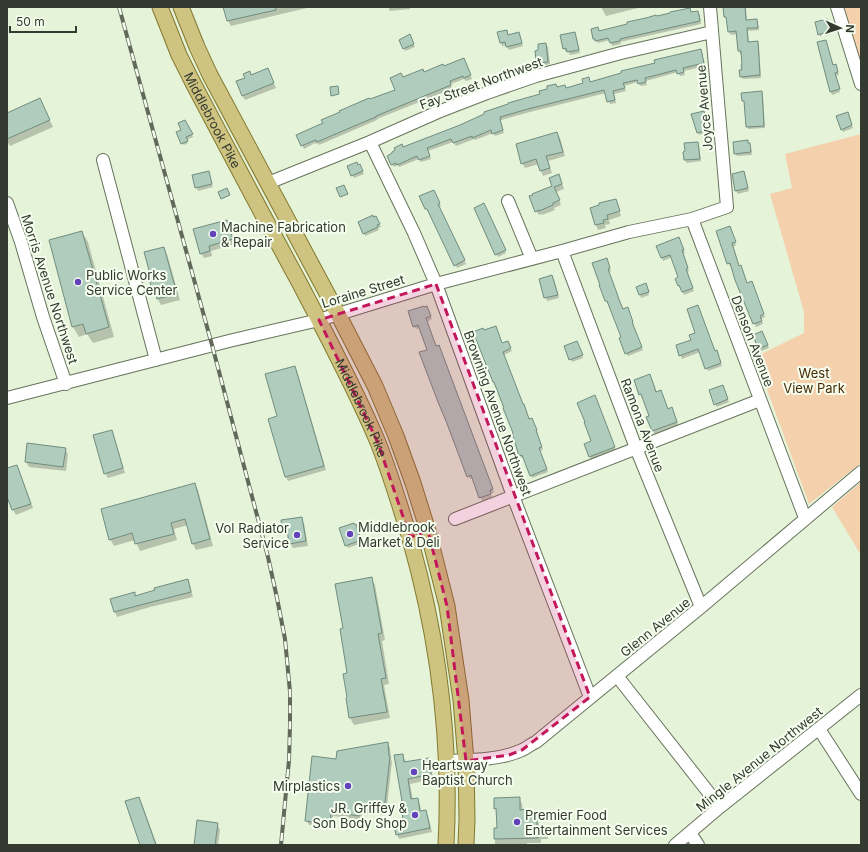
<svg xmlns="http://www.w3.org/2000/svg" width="868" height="852" font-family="Inter,sans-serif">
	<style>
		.green { fill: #f4d0ac }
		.shadow { fill: #0003 }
		.building { fill: #afccbd; stroke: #718d7f }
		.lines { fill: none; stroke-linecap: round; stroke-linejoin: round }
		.minor-casing { stroke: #67735c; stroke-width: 14 }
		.major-casing { stroke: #83792d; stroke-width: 17 }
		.minor { stroke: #fff; stroke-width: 12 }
		.major { stroke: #cec380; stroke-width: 15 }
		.rail-casing { stroke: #61695b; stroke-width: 4 }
		.rail { stroke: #f5feef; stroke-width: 2.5; stroke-dasharray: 8; stroke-linecap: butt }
		.marked { fill: #c2185b; fill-opacity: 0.2; stroke: #c2185b; stroke-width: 3; stroke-dasharray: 8 5; stroke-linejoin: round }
		.poi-dot { fill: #6242ba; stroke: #f5feef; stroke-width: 1.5 }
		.labels { text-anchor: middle; stroke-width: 4; stroke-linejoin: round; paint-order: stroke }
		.street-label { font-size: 13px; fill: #343a30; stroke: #f5feef }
		.poi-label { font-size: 13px; fill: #343a30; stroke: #f5feef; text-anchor: start }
		.park-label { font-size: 13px; fill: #482a03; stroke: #f5feef }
	</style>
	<rect width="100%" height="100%" fill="#e5f3d9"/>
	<!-- green -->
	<path class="green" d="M839,7H861V75Z
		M861,134V463L809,504L755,357L804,333V312L770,194L792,188L785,154Z
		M861,482V555L832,507Z"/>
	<!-- shadow -->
	<path class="shadow" d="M225,7H306L307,8L231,26L228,21Z
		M388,7H410V9L390,11Z
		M601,7H642L606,16Z
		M726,7H746L747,21L757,20L758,23L759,30L748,31L749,43L757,42L759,45L761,78L743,79L741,76L743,71L742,54H740L739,51L737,34L731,35L729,32L728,19H726L725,16Z
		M690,9L692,13L698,12L700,15L701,24L620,42L621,44L612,46L610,40L598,43L597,41L596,42L594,39L598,28L600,32Z
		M828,23L831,34L821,37L819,34Z
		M506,31L509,36H520L523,46L509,50L506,45L502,46L498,33Z
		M574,33L576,36L580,53L570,55L568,51L566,52L564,49L561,36Z
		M411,39L415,47L405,51L404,48Z
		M818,43L833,66L836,65L837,68L839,75L835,76L840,92L832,95L831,92Z
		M546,44L548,47L550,64L540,66L537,60L539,51Z
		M700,50L702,53L705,66L684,71L685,75L680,76L678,72L646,81L647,85L641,86L638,82L624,86L626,91L614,94L616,103L610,104L606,93L530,112L501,120V122L504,133L495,136L493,133L475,140L474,139L456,146L453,142L428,151L431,159L421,162L419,159L399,167L398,165L394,167L392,164L403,148L557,88L566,89L584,84L588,78L590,82Z
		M465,62L472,79L466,81L464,79L451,84L452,89L377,119V120L319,145L318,143L316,144L315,143L304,149L302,145L396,90L403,78L444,67Z
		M270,74L276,88L245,100L242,95Z
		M762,92L763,95L765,128L748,129L747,126L745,104L743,101Z
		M43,106L53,127L10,146L7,141V114Z
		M704,112L708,124L702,126L704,133L699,135L698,132Z
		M849,116L853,128L843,132L842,129Z
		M190,130L193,137L186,140L188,143L184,145L182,143Z
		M557,133L560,138L565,156L548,161L552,173L543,176L541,171L539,164L525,168L522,163Z
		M747,141L751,147L752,155L737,156L735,153Z
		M697,143L699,146L701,161L687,163L685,160L684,153Z
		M358,166L361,168L364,174L354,178L352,175Z
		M208,172L213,187L198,191L193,176Z
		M744,172L745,175L749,191L738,194L736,191L733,175Z
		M561,180L564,189L556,192L561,205L554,208L555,210L542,215V214L539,215L536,211L553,186Z
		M435,194L441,206L439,207L466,264L457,268L430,211L428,212L421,196Z
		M616,200L618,205L621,216L609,220L610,224L605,225L606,228L598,230L596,225L591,209Z
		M485,207L506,253L498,257L496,254Z
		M377,220L381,227L378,228L379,230L365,236L364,233Z
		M227,221L229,226L235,244L211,251L212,256L204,258L201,253Z
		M731,230L736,245L733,247L740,267L741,266L747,284L753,285L765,317L761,319L763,324L756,327L736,280L732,265L730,266L728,263Z
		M82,232L88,242L114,337L93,343L87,334L79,337L73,327L50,241Z
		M680,241L685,253H683L689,271L687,272L694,291L684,295L681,288H680L678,285L680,278L672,257L663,261L657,246Z
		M164,248L167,254L180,300L161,305L153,290L148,272Z
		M608,262L611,271L609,272L619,299L618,300L623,310L629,312L634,325H633L643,350L628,356L626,353L622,337L609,303L608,304L606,301Z
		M552,277L554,279L559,298L547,301L540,280Z
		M647,287L649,295L641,298L640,295Z
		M429,310L432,319L427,322L436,347L440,349L494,492L491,494L492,497L482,501L473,478L470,479L468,476L420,328L416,329L414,326Z
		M764,335L769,348L761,351L759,348Z
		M692,340L715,352L718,354L722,366L708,371L700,352L682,359L677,346Z
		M502,344L509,345L512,351L504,355L523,405L525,408L529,420L533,422L538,433H537L543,450L540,451L548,472L532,478L524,457L522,458L520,456L514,433L505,408L493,382Z
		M578,345L583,358L572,362L565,346Z
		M294,367L297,371L326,470L288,481L286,477L278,417Z
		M652,379L657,393L668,410L672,408L679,426L655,435L647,417L650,416L644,398H642L640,394L635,381Z
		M723,387L729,402L717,407L715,404Z
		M597,400L616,451L592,460L590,457Z
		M111,431L114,436L125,473L108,478L105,473Z
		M65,449L68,454L66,471L29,467L26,462Z
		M17,466L19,471L33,508L16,515L13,510L7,493V469Z
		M194,484L198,490L213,546L196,550L193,544L188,525L174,529L177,540L140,551L135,540L114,546L110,539Z
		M301,518L304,523L308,546L293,548L290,543L289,533L286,534L283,529Z
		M357,529L362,543L348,548L346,545Z
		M371,578L375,585L385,640L382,641L389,684L384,685L390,718L354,725L350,718L347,698H348L349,674L344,629Z
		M187,581L190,585L193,597L150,607L117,617L115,612L111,600L134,593L136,597Z
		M388,743L390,748L391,759L392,762L386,815L362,813L361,820L333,816L332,828L309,825L306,820L337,760Z
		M402,755L405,760L406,763L428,759L431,764L433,779L410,784L413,800L417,799L420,804L421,812L426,811L428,816L432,832L399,839L397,834L404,819Z
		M138,798L142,804L157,845H142Z
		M519,798L522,804L523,811L528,810L531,816V819L536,818L539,824V827H544L547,832L548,839H541V843H527V845H495V829H498L497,812L495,808Z
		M217,824L220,830L218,845H195Z"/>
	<!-- building -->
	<path class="building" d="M223,7H276V10L227,21Z
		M723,7H745L746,20L757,19L758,28H747L748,42L758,41L760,75L740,77L739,70H742L741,65H742L741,51H738L736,31L728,32L726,17H724Z
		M690,8L691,12L698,11L700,21L620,39V41L610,43L608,38L595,41V39H593L591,29L598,27L599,31L627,24V22L646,18L656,15L657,16L670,13V12Z
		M827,19L830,31L818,35L815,22Z
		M507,30L508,35L519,32L522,43L506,47L505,42L500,43L497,32Z
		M575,32L579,50L567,52L566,48L563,49L560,35Z
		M410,34L414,44L403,49L399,40Z
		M826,40L833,65L836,64L838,72L835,73L840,89L830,92L817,42Z
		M546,43L548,62L537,63V60H536L535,51L538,50V44Z
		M701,49L704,63L683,68L684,72L677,74L676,70L645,78L646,82L638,84L637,80L623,83L625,88L613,91L615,100L607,102L604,90L528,109L500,117L501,119H500L503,130L492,134L491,130L472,138V136L453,143L451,139L427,148L430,156L419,160L417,156L397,165L396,163L391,165L387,156L392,153V152L395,150L394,148L402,144L403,147L460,125L484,114V112L508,104V103L540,94L539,91L547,89V86L556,84L557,87L565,85L566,88L583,83L582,79L589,77L590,82L621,73V71L655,63L654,60Z
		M464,58L471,75L464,78L463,76L450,81L451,85L376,116V117L359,124L317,142L316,140L313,141L301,146L296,135L323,123L321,120L340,112L339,111L369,98L370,99L395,90L390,78L401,73L403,77L423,69L424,72L443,64L444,66Z
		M268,68L274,83L242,96L236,81L245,78L243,74L250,71L251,75Z
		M338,86L339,94L331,96L330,87Z
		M762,91L764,126L746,127L744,101H742L741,93Z
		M40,98L50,120L7,139V113Z
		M704,111L707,122L701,123L704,131L697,133L691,114Z
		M848,112L852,125L841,130L836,116Z
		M185,120L193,134L186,137L188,141L181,144L176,132L181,130L178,123Z
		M557,132L563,152L546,156L550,168L540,171L536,159L521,164L516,144Z
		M748,140V143H750L751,152L734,154L733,142Z
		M698,142L700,159L684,160L683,152L685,151L684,143Z
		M357,162L358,165L360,164L363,171L351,176L347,166Z
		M209,171L212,184L195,188L192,175Z
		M744,171L748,188L735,191L732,174Z
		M559,174L562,184L554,187L560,200L553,203V205L539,211V210L535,212L529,196L533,195L532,194L552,186L549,178Z
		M344,185L348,194L340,197L336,188Z
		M227,188L230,195L221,199L218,192Z
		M434,190L440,203L438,204L465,260L454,266L427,209H425L419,196Z
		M616,199L620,211L607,215L608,219L603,220L604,223L595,225L590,208L599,205V203Z
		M484,203L506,250L495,255L474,208Z
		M373,215V217L376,216L380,224L377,225L378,227L363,234L358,222Z
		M227,220L233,239L209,246L210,251L200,254L193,229Z
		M730,226L736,242L732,243L739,266L741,265L747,283L752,281L764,314L760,316L762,321L753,324L735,280L730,263L727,264L716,231Z
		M82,231L109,327L86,334L83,324L72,327L49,240Z
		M679,237L684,250H682L688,268L686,269L693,288L682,292L679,285L678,286L675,279L678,277L670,255L661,258L656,246Z
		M164,247L177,294L157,299L154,289L152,290L147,271L149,270L144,252Z
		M607,258L610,268L608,269L618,296V297L623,309L628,307L633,322H632L642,347L625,354L619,338L621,337L607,301H605L599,285H600L592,263Z
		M552,275L558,295L544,298L539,279Z
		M646,283L649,292L639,295L636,287Z
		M698,305L715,351L717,350L721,363L705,369L698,349L679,356L676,345L691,340L689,335L695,333L687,309Z
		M424,306V307L427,306L431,316L426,318L436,346L439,345L493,489L490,490L491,494L479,498L471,475L467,477L446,421L438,402L419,352L427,350L418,325L413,327L408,311Z
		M496,326L502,343L508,341L511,348L503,352L523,404H524L529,419L532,418L537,430H536L542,447L539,448L547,469L530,476L522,455L519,456L512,433H513L503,408H504L494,382H493L473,332L483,328L484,330Z
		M762,331L768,345L758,349L753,335Z
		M577,341L583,355L569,360L564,346Z
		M295,366L324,466L285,477L268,419L277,416L265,374Z
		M650,374L656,392L661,390L668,409L672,407L677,422L652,431L646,417L649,416L641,394L639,395L634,380Z
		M723,385L728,399L714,405L709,390Z
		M595,395L615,447L589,457L584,444L591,441L584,422H585L577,403Z
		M112,430L123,468L104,474L93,435Z
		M27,443L66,448L63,467L25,462Z
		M17,465L31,504L12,510L7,497V468Z
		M195,483L210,539L192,544L185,519L171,523L174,534L135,544L132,533L109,540L101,509Z
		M302,517L306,541L289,544L287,529H282L281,520Z
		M354,523L355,525L356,524L361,540L345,546L339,528Z
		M372,577L382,633L378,634L386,678L381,679L387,712L349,718L346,698L347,697L343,674L347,673L340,629L343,628L335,584Z
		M188,579L191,592L148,603L114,612L110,599L135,592V596L155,590L154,588Z
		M388,742L389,756H390L384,811L360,808L359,816L331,812L330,824L305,821L312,756L336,759L337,751Z
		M403,754L404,762L429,758L431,774L408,779L411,799L418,798L420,811L426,810L430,828L396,835L393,821L403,818L400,802L402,801L394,755Z
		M139,797L156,845H140L125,801Z
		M520,797V810L528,809V818L537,817V826H545V834H538V838L494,839V828H497L496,808L494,809V798Z
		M197,820L218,823L215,845H194Z"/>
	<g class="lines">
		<defs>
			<path id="minor" d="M837,7L861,84
				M370,142L414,233L436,284L513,496L590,697
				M103,160L156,360
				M268,183L370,142L438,112L487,93L536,76L621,53L712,32
				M508,201L532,259
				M7,203L21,242L43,317L66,384
				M692,219L805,518
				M562,251L636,448L701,607
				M7,398L229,341L319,320L436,284L562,251L629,232L692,219L727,207L710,7
				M455,519L760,400
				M617,676L720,807
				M819,729L861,794
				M447,761C470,760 501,760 522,750C527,748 531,744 536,742L701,607L861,472
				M690,833L698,845
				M675,845L720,807L861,695"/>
			<g id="major">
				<path id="s1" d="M160,7L179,55L193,83C228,149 263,216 299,282C326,334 354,386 377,440C386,462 393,484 400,506C435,615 452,730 446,845"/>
				<path d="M181,7L197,47L210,75L338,314L375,386L396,436L413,483L428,531L447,606L461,700L466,761L467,819L466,845"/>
			</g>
		</defs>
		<!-- minor casing -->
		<use href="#minor" class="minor-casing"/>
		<!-- major casing -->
		<use href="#major" class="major-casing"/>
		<!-- minor -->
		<use href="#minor" class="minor"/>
		<!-- major -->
		<use href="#major" class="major"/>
		<defs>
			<path id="rail" d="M119,7L212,345L268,557L277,598L285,639L290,692V725L289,760L281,845"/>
		</defs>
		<!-- rail casing -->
		<use href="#rail" class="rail-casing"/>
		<!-- rail -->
		<use href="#rail" class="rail"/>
	</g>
	<!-- marked area -->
	<path class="marked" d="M436,284L590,697L522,750L509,755L466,761L447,606L428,531L410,537L378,443L319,320Z"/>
	<!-- markers -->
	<g class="poi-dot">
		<circle cx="213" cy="234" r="4"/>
		<circle cx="78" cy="282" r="4"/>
		<circle cx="350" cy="534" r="4"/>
		<circle cx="297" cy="535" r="4"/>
		<circle cx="414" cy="772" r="4"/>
		<circle cx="348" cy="786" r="4"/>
		<circle cx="415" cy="815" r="4"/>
		<circle cx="517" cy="822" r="4"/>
	</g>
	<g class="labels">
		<!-- street labels -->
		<g class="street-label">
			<text transform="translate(481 83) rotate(-20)" y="5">Fay Street Northwest</text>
			<text transform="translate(704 108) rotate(-95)" y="5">Joyce Avenue</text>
			<text dy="5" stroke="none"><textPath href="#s1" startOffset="125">Middlebrook Pike</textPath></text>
			<text transform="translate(50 289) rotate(72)" y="5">Morris Avenue Northwest</text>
			<text transform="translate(363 291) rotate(-17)" y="5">Loraine Street</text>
			<text transform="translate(753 341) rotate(69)" y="5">Denson Avenue</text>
			<text dy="5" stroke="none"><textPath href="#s1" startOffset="449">Middlebrook Pike</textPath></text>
			<text transform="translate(498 413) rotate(70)" y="5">Browning Avenue Northwest</text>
			<text transform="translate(643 425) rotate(69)" y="5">Ramona Avenue</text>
			<text transform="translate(655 627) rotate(-39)" y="5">Glenn Avenue</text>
			<text transform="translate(759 759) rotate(-39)" y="5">Mingle Avenue Northwest</text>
		</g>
		<!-- poi labels -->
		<g class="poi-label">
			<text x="221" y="232">Machine Fabrication<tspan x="221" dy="15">&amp; Repair</tspan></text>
			<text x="86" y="280">Public Works<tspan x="86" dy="15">Service Center</tspan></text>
			<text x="358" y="532">Middlebrook<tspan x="358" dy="15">Market &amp; Deli</tspan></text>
			<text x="289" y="533" text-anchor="end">Vol Radiator<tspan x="289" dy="15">Service</tspan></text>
			<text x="422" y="770">Heartsway<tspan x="422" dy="15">Baptist Church</tspan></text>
			<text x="340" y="791" text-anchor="end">Mirplastics</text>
			<text x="407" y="813" text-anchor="end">JR. Griffey &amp;<tspan x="407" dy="15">Son Body Shop</tspan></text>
			<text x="525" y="820">Premier Food<tspan x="525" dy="15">Entertainment Services</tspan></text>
		</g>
		<!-- park labels -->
		<g class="park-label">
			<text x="814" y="378">West<tspan x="814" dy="15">View Park</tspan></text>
		</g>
	</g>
	<!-- border -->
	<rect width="868" height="852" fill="none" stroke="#343a30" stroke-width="16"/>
	<!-- north arrow -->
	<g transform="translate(840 28) rotate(93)" stroke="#f5feef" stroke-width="3" paint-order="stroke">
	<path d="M0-3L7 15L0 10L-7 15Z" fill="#343a30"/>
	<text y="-6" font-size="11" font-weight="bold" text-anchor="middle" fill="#343a30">N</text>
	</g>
	<!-- scale -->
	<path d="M10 26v6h66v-6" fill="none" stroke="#343a30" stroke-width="2"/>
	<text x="16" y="26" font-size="12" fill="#343a30" stroke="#f5feef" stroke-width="3" paint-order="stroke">50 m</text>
</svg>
